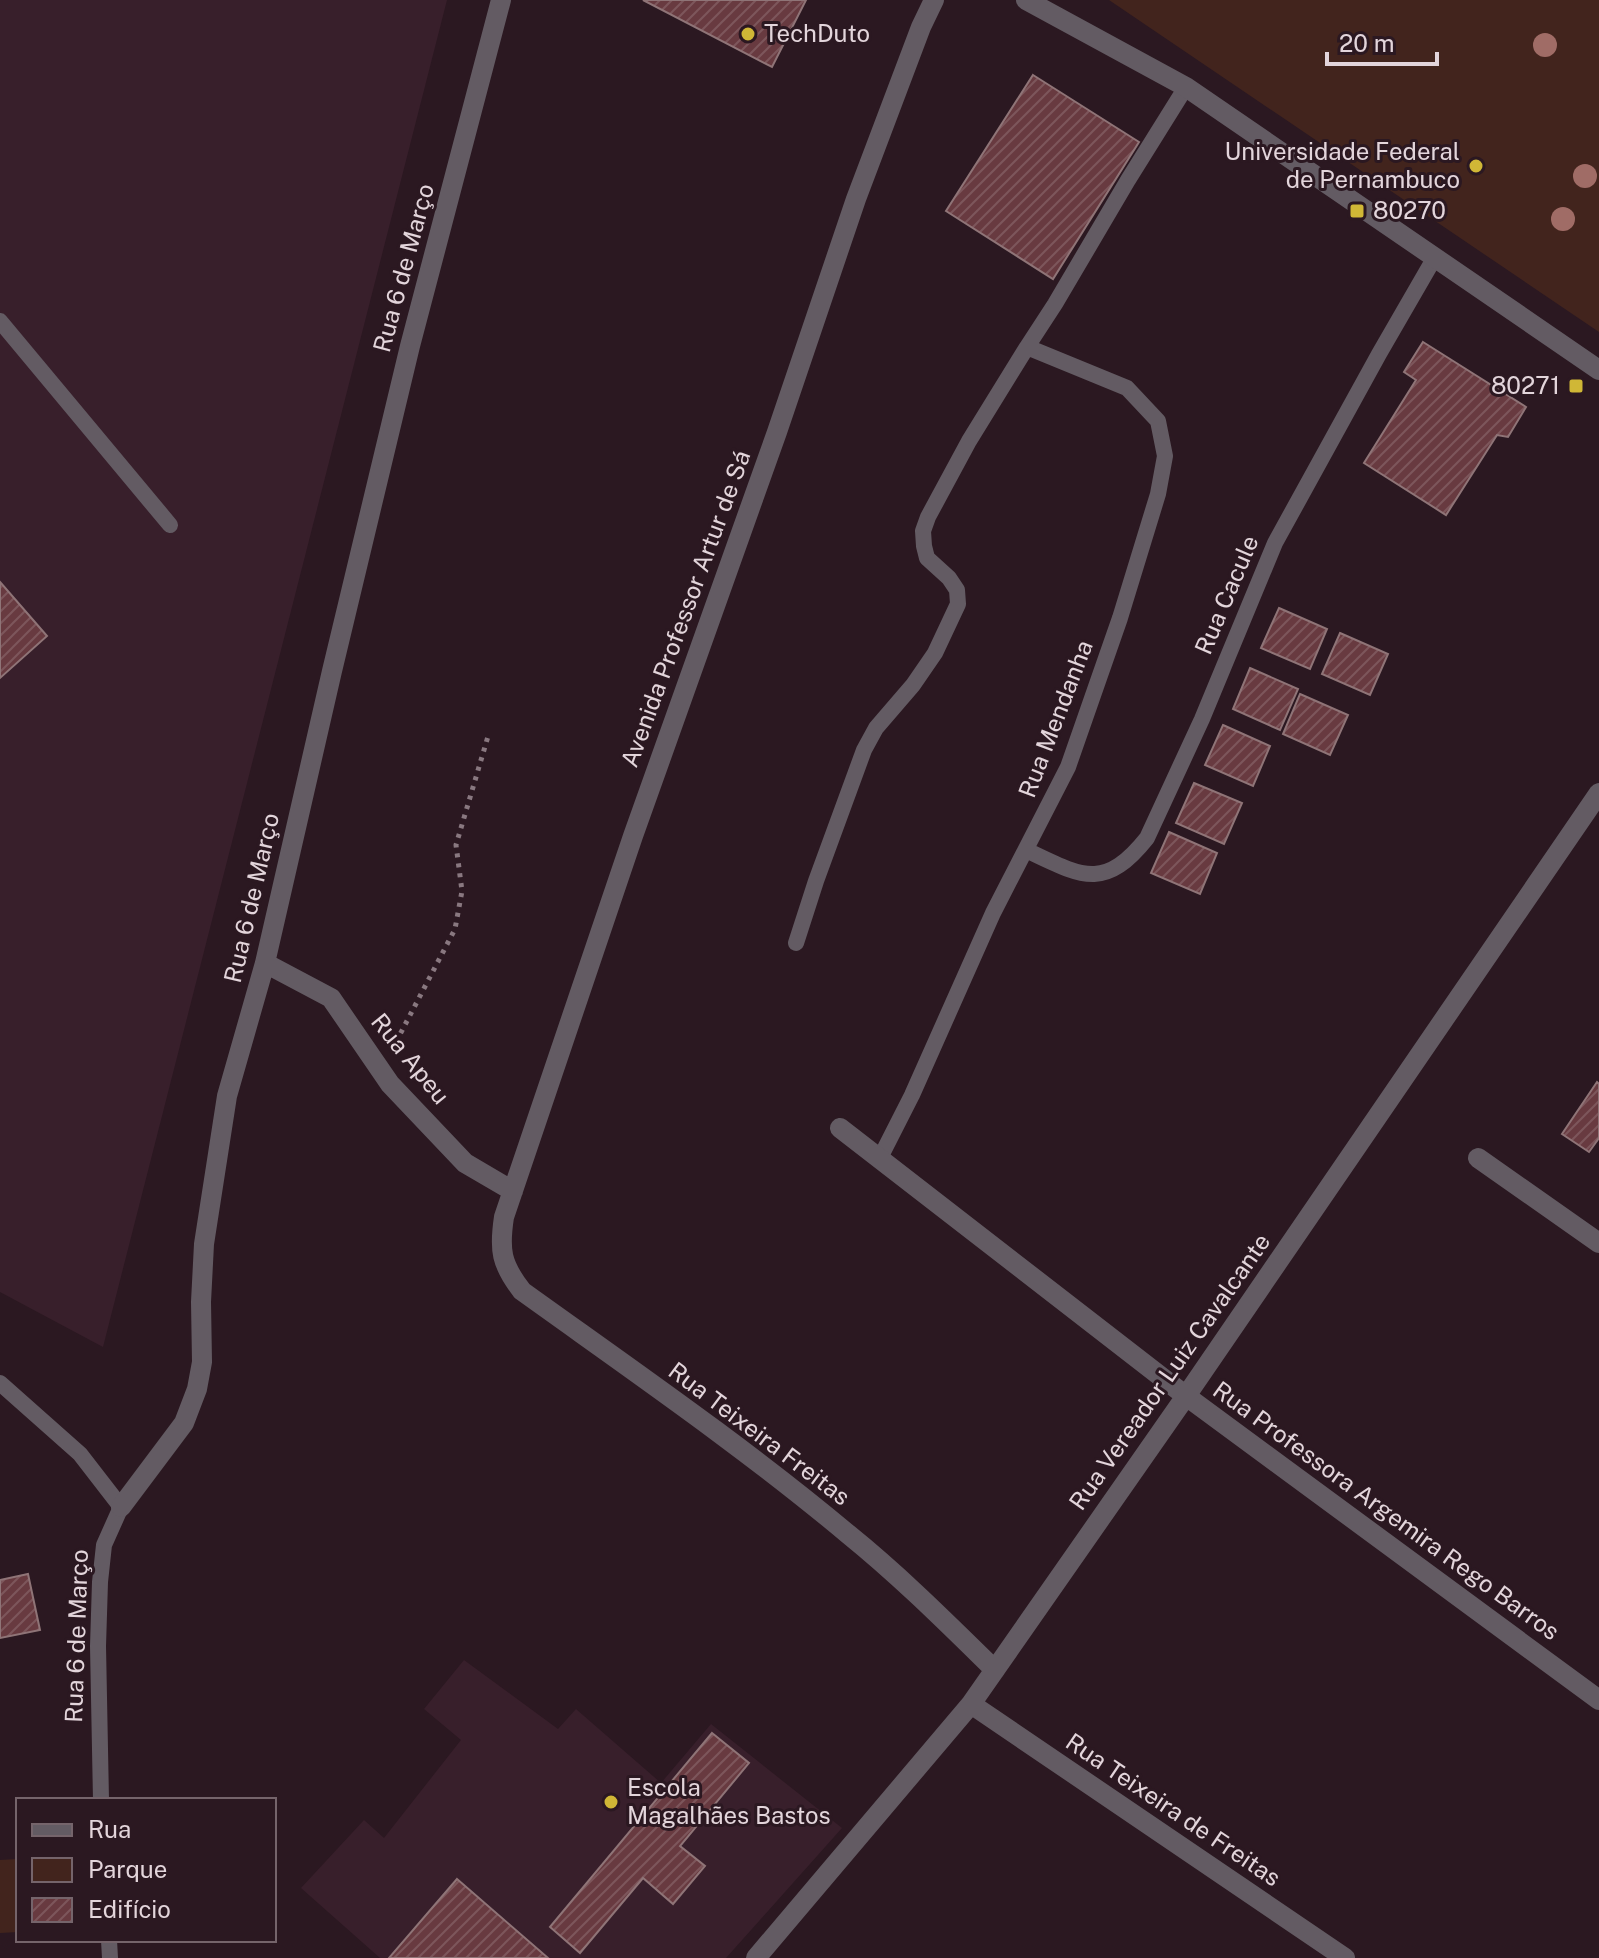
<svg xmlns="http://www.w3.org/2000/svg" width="1599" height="1958" font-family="'Public Sans',sans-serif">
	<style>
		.built { fill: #381f2b }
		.park { fill: #42241d }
		.building { fill: url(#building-hatch); stroke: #8f7477; stroke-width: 2 }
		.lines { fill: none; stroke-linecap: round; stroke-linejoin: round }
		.path { stroke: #897880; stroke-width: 5; stroke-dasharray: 4 6; stroke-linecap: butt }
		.service { stroke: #635b63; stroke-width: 16 }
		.minor { stroke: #635b63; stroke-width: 20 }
		.tertiary { stroke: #635b63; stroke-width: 20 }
		.tree { fill: #a06c66 }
		.poi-dot { fill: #d0b736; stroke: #2b1821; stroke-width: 3 }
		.labels { text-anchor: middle; stroke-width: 6; stroke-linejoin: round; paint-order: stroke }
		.poi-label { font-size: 24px; fill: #e3d5db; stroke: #2b1821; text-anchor: start }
		.street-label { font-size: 24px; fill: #e3d5db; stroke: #2b1821 }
	</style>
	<defs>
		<pattern id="building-hatch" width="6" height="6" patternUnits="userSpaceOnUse" patternTransform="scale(2)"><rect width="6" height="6" fill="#683a40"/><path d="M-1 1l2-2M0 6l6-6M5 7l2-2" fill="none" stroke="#7d565b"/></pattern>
	</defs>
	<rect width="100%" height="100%" fill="#2b1821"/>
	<!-- built -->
	<path class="built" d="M0,0H447L103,1347L0,1292Z
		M464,1660L558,1729L576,1709L661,1783L711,1724L842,1828L726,1958H380L301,1888L364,1820L384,1838L461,1740L424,1709Z"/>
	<!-- park -->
	<path class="park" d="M1109,0H1599V332Z
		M18,1859V1932L0,1933V1860Z"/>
	<!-- building -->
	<path class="building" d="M643,0H806L772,67Z
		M1033,75L1139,142L1053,279L946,211Z
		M1423,342L1526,407L1508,437L1497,435L1446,515L1364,463L1416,380L1404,372Z
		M0,582L47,636L0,678Z
		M1279,608L1327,629L1310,669L1261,648Z
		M1340,633L1388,654L1370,695L1322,674Z
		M1250,668L1298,689L1280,730L1233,709Z
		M1300,694L1348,715L1330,755L1283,734Z
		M1223,725L1270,746L1253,786L1205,765Z
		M1194,783L1242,803L1224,844L1176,823Z
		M1169,832L1217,853L1200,894L1151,873Z
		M1597,1082L1599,1084V1138L1589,1152L1562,1134Z
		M28,1574L40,1630L0,1638V1580Z
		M712,1733L749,1763L680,1846L705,1866L673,1904L643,1878L580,1953L550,1927Z
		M457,1879L548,1958H389Z"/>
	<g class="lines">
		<!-- path -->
		<path class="path" d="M396,1042L455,929L462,891L456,845L489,733"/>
		<!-- service -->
		<path class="service" d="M0,321L170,525
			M1026,850C1081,876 1104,892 1147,838L1202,719L1275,543L1379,354L1435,257
			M796,943L816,881L864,750L876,728L913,685L935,653L958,604L957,590L949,578L927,558L924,546L923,531L928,517L969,441L1027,347L1055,304L1128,180L1186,87
			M880,1158L912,1095L993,913L1068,767L1120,618L1158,494L1165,456L1158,421L1127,388L1027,347
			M0,1383L80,1454L121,1507L104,1545L100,1582L98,1646L101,1800
			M109,1940L110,1958"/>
		<!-- minor -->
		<path class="minor" d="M934,0L921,27L856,199L777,432L633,836L504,1217C499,1250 501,1264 522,1291C632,1370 744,1447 848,1534C900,1576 947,1623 995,1670
			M265,963L331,998L390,1084L465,1163L513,1191
			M840,1128L1186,1396L1599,1700
			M1478,1158L1599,1243
			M121,1507L184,1423L197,1389L202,1362L201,1302L204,1244L227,1096L265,963L332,671L410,346L501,0
			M971,1704L1345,1958
			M756,1958L971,1704L1186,1396L1599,793"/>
		<!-- tertiary -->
		<path class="tertiary" d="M1026,0L1186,87L1599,370"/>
	</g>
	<!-- trees -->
	<g class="tree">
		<circle cx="1545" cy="45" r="12"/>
		<circle cx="1585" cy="176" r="12"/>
		<circle cx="1563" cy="219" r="12"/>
	</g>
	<!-- markers -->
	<g class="poi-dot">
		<circle cx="748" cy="34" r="8"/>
		<circle cx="1476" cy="166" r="8"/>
		<rect x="1349" y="203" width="16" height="16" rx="4"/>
		<rect x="1568" y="378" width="16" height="16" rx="4"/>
		<circle cx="611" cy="1802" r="8"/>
	</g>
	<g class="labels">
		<!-- poi labels -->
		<g class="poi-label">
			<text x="764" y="42">TechDuto</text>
			<text x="1460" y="160" text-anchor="end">Universidade Federal<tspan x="1460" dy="28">de Pernambuco</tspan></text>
			<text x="1373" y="219">80270</text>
			<text x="1560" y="394" text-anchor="end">80271</text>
			<text x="627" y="1796">Escola<tspan x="627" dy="28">Magalhães Bastos</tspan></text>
		</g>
		<!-- street labels -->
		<g class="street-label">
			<text transform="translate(404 268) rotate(-75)" y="8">Rua 6 de Março</text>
			<text transform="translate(1227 595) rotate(-67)" y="8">Rua Cacule</text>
			<text transform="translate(686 609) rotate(-70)" y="8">Avenida Professor Artur de Sá</text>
			<text transform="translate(1056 719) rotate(-69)" y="8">Rua Mendanha</text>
			<text transform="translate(252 898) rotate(-77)" y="8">Rua 6 de Março</text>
			<text transform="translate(410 1059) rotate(51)" y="8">Rua Apeu</text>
			<text transform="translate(1170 1372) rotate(-55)" y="8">Rua Vereador Luiz Cavalcante</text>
			<text transform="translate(759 1434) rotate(37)" y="8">Rua Teixeira Freitas</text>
			<text transform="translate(1386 1511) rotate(36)" y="8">Rua Professora Argemira Rego Barros</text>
			<text transform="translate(77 1636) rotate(-88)" y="8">Rua 6 de Março</text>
			<text transform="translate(1173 1810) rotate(34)" y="8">Rua Teixeira de Freitas</text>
		</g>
	</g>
	<!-- legend -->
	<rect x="16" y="1798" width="260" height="144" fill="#2b1821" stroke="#75646b" stroke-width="2"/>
	<rect x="32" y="1824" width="40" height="12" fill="#635b63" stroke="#75646b" stroke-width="2"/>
	<text x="88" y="1838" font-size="24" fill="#e3d5db">Rua</text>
	<rect x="32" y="1858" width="40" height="24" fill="#42241d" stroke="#75646b" stroke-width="2"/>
	<text x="88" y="1878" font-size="24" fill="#e3d5db">Parque</text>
	<rect x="32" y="1898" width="40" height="24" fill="url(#building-hatch)" stroke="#75646b" stroke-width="2"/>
	<text x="88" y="1918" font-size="24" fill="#e3d5db">Edifício</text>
	<!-- scale -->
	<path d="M1327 52v12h110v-12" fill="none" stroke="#e3d5db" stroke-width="4"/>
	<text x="1339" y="52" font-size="24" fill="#e3d5db" stroke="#2b1821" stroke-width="6" paint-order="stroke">20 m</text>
</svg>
